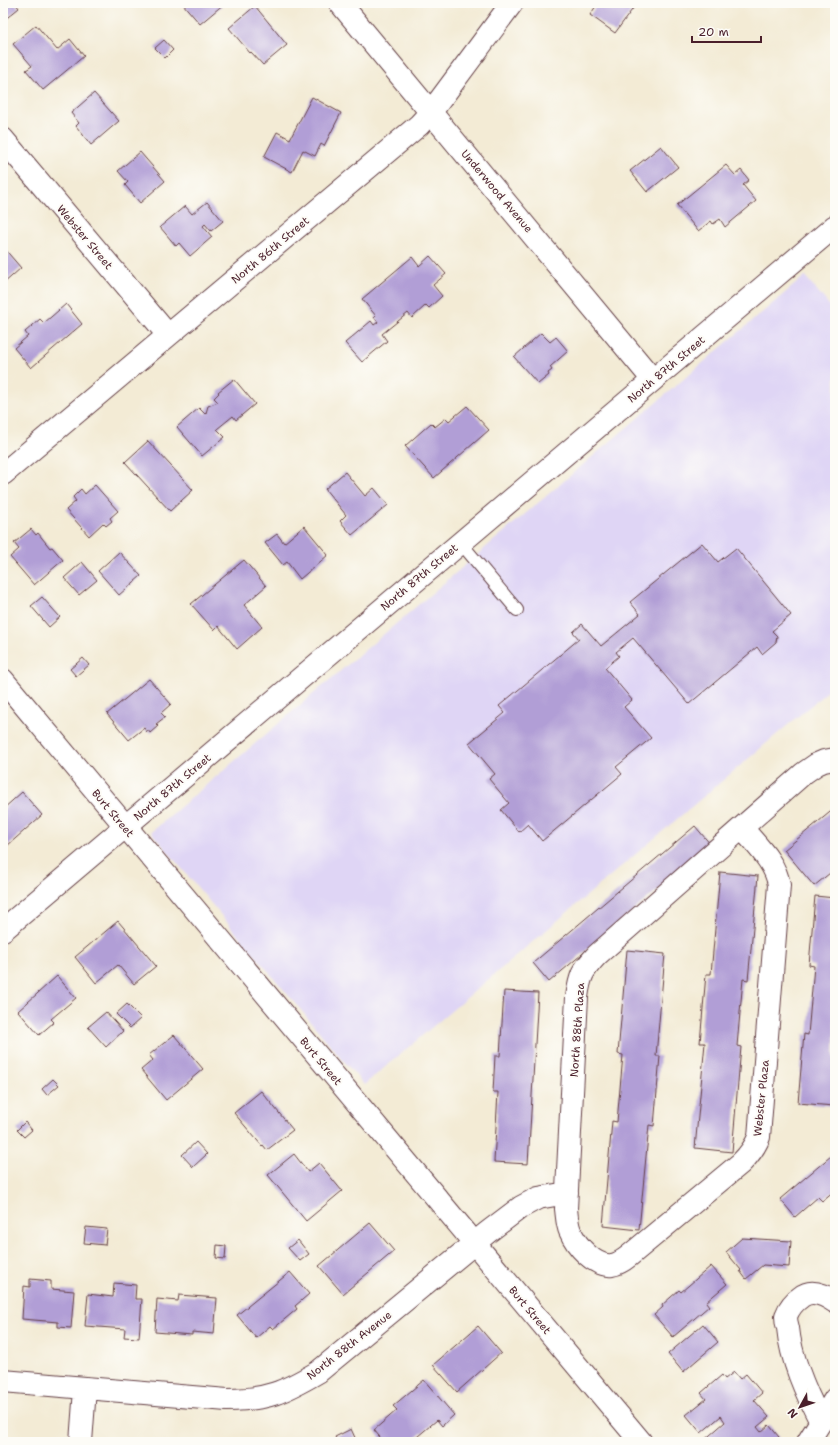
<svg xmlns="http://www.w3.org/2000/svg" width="838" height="1445" font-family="'Shantell Sans',sans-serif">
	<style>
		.built { fill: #dfd5f5 }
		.building { fill: #b19ed6 }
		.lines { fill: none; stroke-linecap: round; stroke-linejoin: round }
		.lane-casing { stroke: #633e44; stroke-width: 14 }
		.street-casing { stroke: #633e44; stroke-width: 24 }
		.lane { stroke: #fff; stroke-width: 12 }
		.street { stroke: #fff; stroke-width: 22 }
		.labels { text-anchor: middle; stroke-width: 4; stroke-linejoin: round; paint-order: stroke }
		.street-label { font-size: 11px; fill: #4a1f2b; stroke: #fdfcf7 }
	</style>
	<rect width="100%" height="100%" fill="#fdfcf7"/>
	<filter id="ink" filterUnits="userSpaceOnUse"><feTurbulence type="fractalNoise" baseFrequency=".025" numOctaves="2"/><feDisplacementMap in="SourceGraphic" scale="8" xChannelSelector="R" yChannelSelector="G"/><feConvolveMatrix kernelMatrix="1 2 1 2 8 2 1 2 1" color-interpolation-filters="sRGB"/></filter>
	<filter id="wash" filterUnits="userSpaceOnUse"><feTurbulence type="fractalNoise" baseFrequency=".012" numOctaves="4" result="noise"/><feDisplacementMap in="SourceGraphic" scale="16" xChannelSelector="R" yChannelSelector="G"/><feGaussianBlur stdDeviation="0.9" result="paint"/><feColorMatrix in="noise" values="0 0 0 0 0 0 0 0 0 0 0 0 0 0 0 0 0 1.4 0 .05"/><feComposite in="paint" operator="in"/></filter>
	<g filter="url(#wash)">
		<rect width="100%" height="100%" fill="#f3ebd5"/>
		<!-- built -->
		<path class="built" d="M805,276L835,312V685L364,1085L151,832Z"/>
		<g id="blocks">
			<!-- building -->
			<path class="building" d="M3,3H15L19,8L3,21Z
				M182,3H225L200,24Z
				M598,3H637L615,33L590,15Z
				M255,6L287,45L263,65L251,52L250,53L229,28Z
				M36,25L57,50L70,39L84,56L43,90L26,70L32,66L13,44Z
				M164,40L173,50L165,58L155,48Z
				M94,93L119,121L91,145L76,126L79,123L71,113Z
				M312,97L341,113L324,146L321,144L315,156L303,150L292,172L264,157L277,132L290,139Z
				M661,146L678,167L647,192L630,171Z
				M140,152L165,181L140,203L125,185L128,182L118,171Z
				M726,165L735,175L741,170L749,180L743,185L756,201L725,227L720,219L713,224L711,221L698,231L677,205Z
				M207,202L223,221L211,231L205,224L203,226L212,237L190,256L179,243L176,246L160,227L185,206L192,214Z
				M3,247L21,268L3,284Z
				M430,256L446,274L433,285L442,296L429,308L426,305L412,318L408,313L382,334L387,341L362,362L345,343L371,321L374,325L378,322L374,317L376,316L362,299L412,257L419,266Z
				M66,304L82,324L31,368L14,348L28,336L25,332L40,319L44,323Z
				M541,333L550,342L556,337L568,351L550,367L552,370L548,373L549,375L538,384L514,357Z
				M234,379L255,404L236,420L233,416L217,429L225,437L202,456L177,427L199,408L205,414L206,413L208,406L218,402L214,398L219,393L218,392Z
				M467,406L489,430L434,478L405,446L431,423L435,427L446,418L449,421Z
				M148,441L193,490L170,511L125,462Z
				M345,472L365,496L374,488L388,505L352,535L340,521L346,515L325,489Z
				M95,485L118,511L110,518L112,521L106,526L103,523L89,536L66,510L76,501L73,497L81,489L85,494Z
				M304,526L328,555L300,579L287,562L283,565L265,543L277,534L284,543Z
				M31,529L36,535L38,533L50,548L52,547L63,560L34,585L10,557L19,549L14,543Z
				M702,543L718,562L736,548L791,615L772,631L777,636L776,642L762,654L757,647L689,704L633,638L616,652L619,656L605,668L632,700L624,707L651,738L616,767L622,774L542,841L528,824L519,832L501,810L509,803L489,779L495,774L469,743L505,713L499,706L579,639L573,632L582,624L601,646L640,614L630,602Z
				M119,552L141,576L119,595L98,571Z
				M244,560L266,586L244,605L262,627L237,649L218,626L214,630L191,604Z
				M82,562L97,580L79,595L64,578Z
				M42,597L60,617L49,627L31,606Z
				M83,658L89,665L76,676L70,669Z
				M149,679L171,704L161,713L165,717L156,724L158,726L150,733L148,730L147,732L144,728L129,740L107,714Z
				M22,792L42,815L7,846L3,842V809Z
				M835,808V869L814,886L784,850Z
				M695,826L711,845L549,982L533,963Z
				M720,872L758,876L748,980L743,979L737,1046L741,1047L732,1152L695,1148L705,1043H700L706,974H711Z
				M815,896L835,898L834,1106L798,1103L804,1034L808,1035L814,966L809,965Z
				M118,921L156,966L134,984L118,965L96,983L75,957Z
				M627,950L665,954L656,1056H660L654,1126L649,1125L639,1230L603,1226L612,1121L617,1122L623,1055L618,1054Z
				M57,976L76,998L51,1019L54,1022L39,1035L18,1011Z
				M504,991L538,993L528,1164L494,1162L498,1092H493L495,1056H500Z
				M127,1004L141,1018L130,1028L116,1014Z
				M106,1012L123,1031L106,1047L88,1027Z
				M174,1035L203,1069L166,1100L141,1070L153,1060L149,1055Z
				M53,1079L59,1085L47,1095L42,1089Z
				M261,1091L293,1130L267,1150L263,1145L262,1146L234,1113Z
				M25,1122L32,1130L24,1137L17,1130Z
				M196,1142L207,1154L193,1167L182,1155Z
				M294,1154L308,1172L319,1163L342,1191L306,1221L268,1175Z
				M831,1156L835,1161V1190L822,1201L818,1197L795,1217L780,1199Z
				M370,1223L394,1251L343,1294L319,1266Z
				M86,1227L107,1229L105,1245L84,1243Z
				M742,1238L791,1241L789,1267L763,1265L746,1279L740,1271L741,1270L726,1252Z
				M298,1240L309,1254L300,1261L288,1248Z
				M217,1245L226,1246L225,1259L216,1258Z
				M711,1266L727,1284L706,1302L709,1306L673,1337L654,1315L663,1307L662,1305L679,1290L681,1292Z
				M290,1272L309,1294L295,1306L297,1309L273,1329L270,1326L256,1338L237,1315Z
				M30,1279L51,1281V1289L74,1291L71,1328L58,1327V1322L22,1319L24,1286L30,1287Z
				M114,1283L136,1285L135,1299H142L139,1338L124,1337L125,1329L85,1326L88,1294L113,1297Z
				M179,1295L217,1298L214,1334L192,1332V1335L155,1332L157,1299L178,1301Z
				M703,1324L718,1342L683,1372L668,1354Z
				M478,1326L501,1353L457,1392L433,1365Z
				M734,1372L740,1379L746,1374L762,1393L754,1400L769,1417L757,1427L761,1432L769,1425L779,1437L774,1442H702L725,1422L721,1416L701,1433L686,1415L706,1399L701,1393L722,1375L725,1379Z
				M424,1380L454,1415L442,1426L437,1420L411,1442H384L374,1430L397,1410L393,1406Z
				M351,1429L357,1442H338L335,1437Z"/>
		</g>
	</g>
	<g filter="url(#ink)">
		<use href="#blocks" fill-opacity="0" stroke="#633e44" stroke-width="1"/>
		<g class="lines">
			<defs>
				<path id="lane" d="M460,542L517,610"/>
				<path id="street" d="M340,3L653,380
					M3,139L168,335
					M3,474L419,125L431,112L512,3
					M3,680L641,1442
					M742,828C756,845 776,863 779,885L759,1137C755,1147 749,1155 741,1163L629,1256C624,1260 618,1264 612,1265C594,1267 576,1245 570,1231C567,1224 567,1216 566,1209L577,997C580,976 582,971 597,955L804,773L817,764L824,761L835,759
					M3,930L835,226
					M3,1381L227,1400C267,1400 284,1392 318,1372L488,1232L521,1207L538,1198L567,1193
					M821,1422C806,1393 791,1360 788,1328C787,1325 786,1320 786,1316C789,1308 795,1301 801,1297C812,1288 825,1295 835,1302
					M81,1442L85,1389
					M808,1442L835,1399"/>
			</defs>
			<!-- lane casing -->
			<use href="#lane" class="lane-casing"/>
			<!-- street casing -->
			<use href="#street" class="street-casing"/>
			<!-- lane -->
			<use href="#lane" class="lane"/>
			<!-- street -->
			<use href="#street" class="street"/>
		</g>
	</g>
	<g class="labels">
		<!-- street labels -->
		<g class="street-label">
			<text transform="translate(497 191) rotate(50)" y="4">Underwood Avenue</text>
			<text transform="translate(85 237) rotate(50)" y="4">Webster Street</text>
			<text transform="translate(270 250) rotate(-40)" y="4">North 86th Street</text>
			<text transform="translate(666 369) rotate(-40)" y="4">North 87th Street</text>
			<text transform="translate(419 577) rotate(-40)" y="4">North 87th Street</text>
			<text transform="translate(172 787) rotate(-40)" y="4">North 87th Street</text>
			<text transform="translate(113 813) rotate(50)" y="4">Burt Street</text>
			<text transform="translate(577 1030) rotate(-86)" y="4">North 88th Plaza</text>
			<text transform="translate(321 1061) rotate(50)" y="4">Burt Street</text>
			<text transform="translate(761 1098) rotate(-84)" y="4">Webster Plaza</text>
			<text transform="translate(530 1310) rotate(50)" y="4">Burt Street</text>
			<text transform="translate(349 1345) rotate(-38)" y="4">North 88th Avenue</text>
		</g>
	</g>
	<!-- margin -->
	<rect width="838" height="1445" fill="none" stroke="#fdfcf7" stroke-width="16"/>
	<!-- north arrow -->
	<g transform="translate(800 1407) rotate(230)" stroke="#fdfcf7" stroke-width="3" paint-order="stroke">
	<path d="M0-3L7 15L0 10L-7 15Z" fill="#4a1f2b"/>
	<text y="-6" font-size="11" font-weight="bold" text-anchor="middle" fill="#4a1f2b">N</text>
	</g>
	<!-- scale -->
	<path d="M692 36v6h69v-6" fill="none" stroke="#4a1f2b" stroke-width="2"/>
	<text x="698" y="36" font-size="12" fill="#4a1f2b" stroke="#fdfcf7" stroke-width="3" paint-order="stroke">20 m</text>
</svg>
